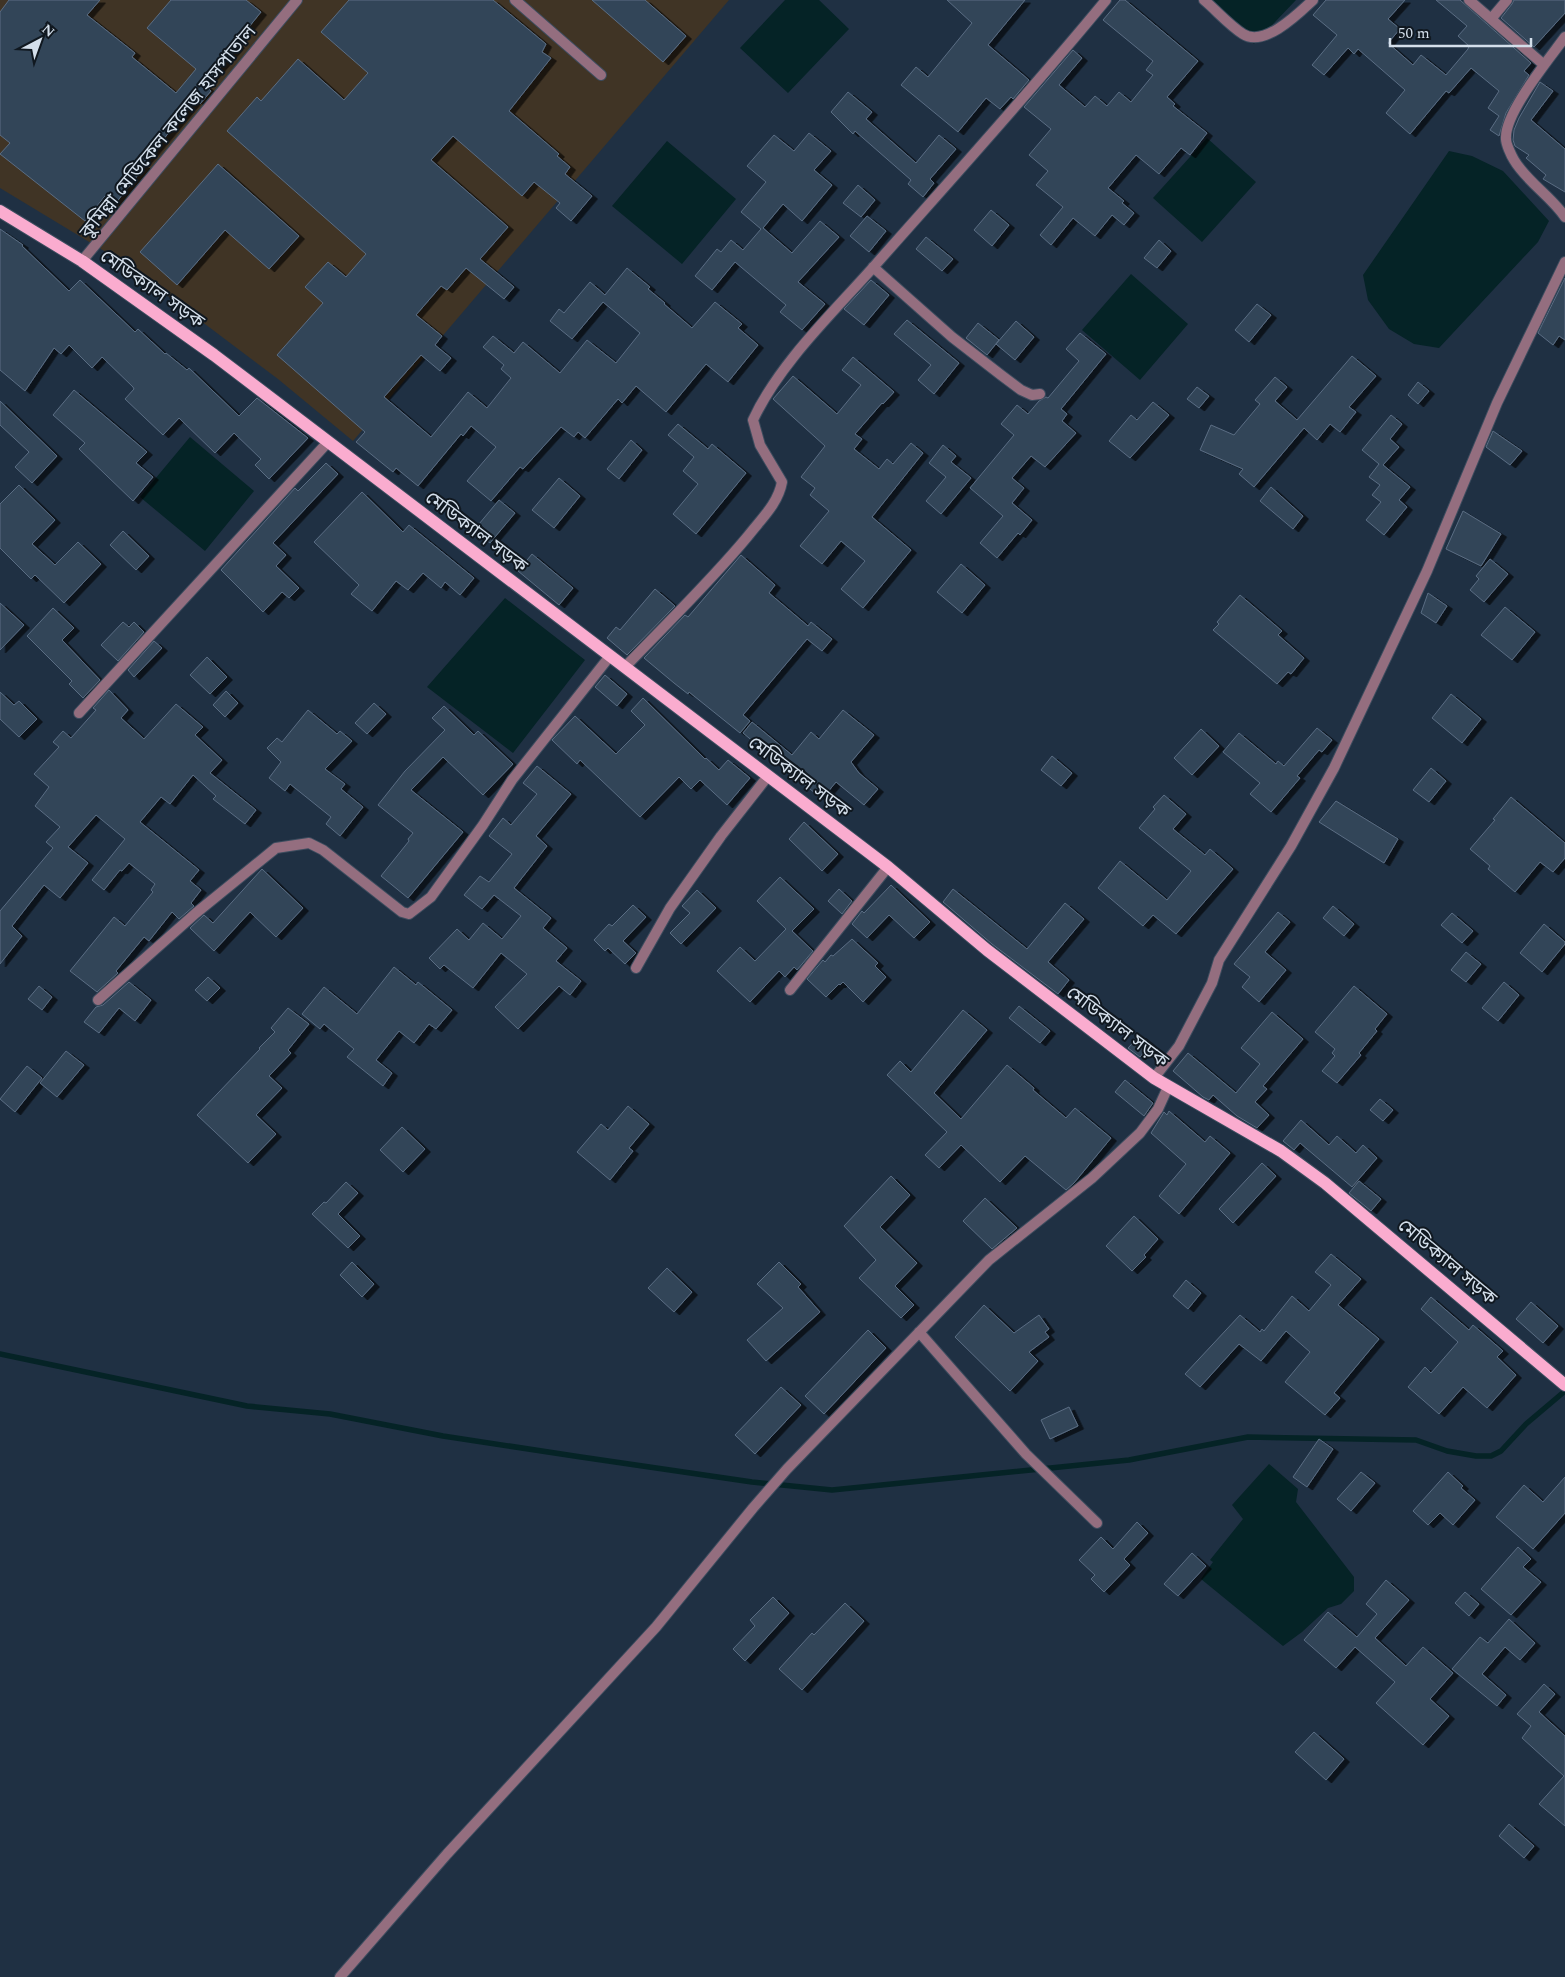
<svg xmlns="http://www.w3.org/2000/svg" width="1565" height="1977" font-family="Spectral,'Noto Sans Bengali',serif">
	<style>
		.medical { fill: #403425 }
		.water { fill: #052326 }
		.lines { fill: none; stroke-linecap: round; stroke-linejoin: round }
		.stream { stroke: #052326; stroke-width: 5.5 }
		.building { fill: #334559; stroke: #5a6d83; filter: url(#shadow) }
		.street-casing { stroke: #3c4c5e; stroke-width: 12 }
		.primary-casing { stroke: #3c4c5e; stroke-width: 14 }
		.street { stroke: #946e7f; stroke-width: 10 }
		.primary { stroke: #faaccf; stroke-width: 12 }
		.labels { text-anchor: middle; stroke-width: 4; stroke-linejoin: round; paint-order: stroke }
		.street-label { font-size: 19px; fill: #d4dfeb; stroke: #101820 }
	</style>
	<defs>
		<filter id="shadow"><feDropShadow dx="5.5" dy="3" stdDeviation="0" flood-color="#0009"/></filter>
	</defs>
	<rect width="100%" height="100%" fill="#1f3043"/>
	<!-- medical -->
	<path class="medical" d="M0,0H729L353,441L278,379L124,263L0,188Z"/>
	<!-- water -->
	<path class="water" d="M785,0H819L849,29L788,93L740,48Z
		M1198,0H1296L1254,44Z
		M1207,138L1256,182L1202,242L1153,198Z
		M667,141L736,199L682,264L612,206Z
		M1449,151L1472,156L1503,171L1549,221L1538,242L1439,348L1414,344L1389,329L1368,300L1363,275Z
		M1131,274L1188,324L1140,380L1082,330Z
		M190,437L254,491L205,551L140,497Z
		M505,598L585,660L513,753L427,687Z
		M1269,1464L1298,1489L1296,1502L1354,1577V1591L1341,1604L1328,1608L1302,1632L1283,1646L1201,1579L1213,1562L1210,1560L1243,1519L1232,1505Z"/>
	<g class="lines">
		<!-- stream -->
		<path class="stream" d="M0,1354L247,1406L330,1414L443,1436L581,1457L752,1482L832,1490L1129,1460L1248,1437L1416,1440L1447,1451L1476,1456H1491L1501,1451L1526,1424L1565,1391"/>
	</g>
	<!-- building -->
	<path class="building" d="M9,0H100L87,15L135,53L132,57L176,93L196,69L147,28L171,0H246L261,12L236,43L239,45L205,85L211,91L200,104L196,100L142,165L145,166L115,204L105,196L85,221L0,154L10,143L0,135V12Z
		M349,0H493L546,44L542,52L551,58L509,111L559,154L557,156L570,167L565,174L592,196L571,221L556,208L560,203L534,182L522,196L453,136L431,160L508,227L480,259L514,287L504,299L466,268L447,290L441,286L416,315L442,336L435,345L451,358L440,371L421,355L384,397L431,437L468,392L487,408L511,378L501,369L504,365L483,347L493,336L514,353L523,342L560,373L587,340L616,363L640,333L603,302L572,339L550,321L559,309L564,313L590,282L605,295L627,268L650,287L648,289L665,303L664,304L692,328L715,302L742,324L738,328L758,345L728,382L706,364L666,412L636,386L622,403L618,399L585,438L578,432L574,437L561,427L523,469L520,467L491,501L467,481L496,447L471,426L463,436L461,434L418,486L396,468L393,472L356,442L365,432L277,355L323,303L305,287L328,262L346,277L366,254L227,131L257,97L261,101L298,59L344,100L368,73L321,32Z
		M592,0H645L686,36L663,62Z
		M947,0H1025L988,45L1029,80L1013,99L1011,97L1000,109L986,98L958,132L901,85L916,67L928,77L972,23Z
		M1120,0H1125L1198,61L1167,97L1175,104L1173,106L1207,133L1190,155L1181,148L1159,174L1136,155L1108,188L1124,201L1122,203L1134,213L1124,225L1112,215L1095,236L1073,218L1051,245L1040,235L1063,207L1036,185L1048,171L1029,155L1051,129L1024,107L1073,50L1082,58L1059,85L1085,107L1095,96L1107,106L1119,92L1131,102L1153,75L1146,70L1153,61L1103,20Z
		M1326,0H1405L1388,19L1400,29L1388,43L1413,65L1421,55L1446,75L1468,49L1469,46L1458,36L1467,26L1436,0H1460L1531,63L1524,71L1529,75L1506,113L1499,136L1490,130L1499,116L1488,108L1499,91L1471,68L1449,93L1446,91L1410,134L1386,113L1405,90L1358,49L1354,54L1348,48L1324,75L1312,65L1337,35L1313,15Z
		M1514,0H1565V13L1534,47L1501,18L1512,4Z
		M1540,82L1553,91L1531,120L1565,149V192L1543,179L1546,175L1526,158L1529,155L1515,146L1513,140L1514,130L1519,118Z
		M848,92L872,112L866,119L916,163L939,135L956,149L930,179L934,183L923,197L908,184L911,180L855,131L853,134L831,112Z
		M809,133L831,151L814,170L832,185L802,221L783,204L763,228L792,253L820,221L839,237L798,282L825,304L802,330L780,312L786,305L735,262L712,290L695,276L717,249L721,252L731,240L743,250L761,229L741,212L766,182L747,166L774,135L794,151Z
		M218,164L299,236L269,269L225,230L177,285L140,252Z
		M858,185L875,200L861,217L843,203Z
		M991,210L1009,225L992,246L974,230Z
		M867,216L886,231L869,252L850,236Z
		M0,229L23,245L22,246L69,291L80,280L135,332L138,329L165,354L166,353L187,370L189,368L239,416L257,398L308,438L269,479L255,465L261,459L234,433L215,453L179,418L163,435L125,399L134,389L133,387L102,357L92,368L69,345L61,354L54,348L25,391L0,370Z
		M926,237L953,259L942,271L916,249Z
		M1159,240L1171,251L1157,268L1144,258Z
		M1565,278V340L1559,336L1553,345L1538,333Z
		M871,280L889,295L864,325L844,309Z
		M1257,304L1271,315L1249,342L1235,330Z
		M907,320L959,363L934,394L918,380L931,365L894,334Z
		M1016,321L1034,337L1015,360L996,344Z
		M978,323L999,340L987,355L966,338Z
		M1080,333L1106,354L1061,409L1067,414L1062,421L1076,433L1045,467L1031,456L1012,478L1024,488L1012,503L1032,520L1020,535L1018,533L997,558L980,543L1003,516L970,488L1014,435L1001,424L1017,405L1028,414L1039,401L1046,397L1048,398L1079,361L1066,349Z
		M1352,356L1376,376L1349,407L1356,412L1340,432L1330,424L1317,440L1304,428L1254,487L1239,474L1243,469L1200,450L1211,425L1234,435L1260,404L1255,400L1275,377L1287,387L1275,401L1297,420Z
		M853,357L894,392L883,404L882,403L855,434L862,439L854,449L879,469L887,459L893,464L911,443L923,453L872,517L911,550L863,608L841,589L865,561L841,541L822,564L800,546L829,511L810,495L815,488L801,477L825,446L773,399L793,376L837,414L861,385L842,370Z
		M1418,382L1429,391L1418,404L1408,395Z
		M1197,387L1209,396L1199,408L1187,399Z
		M74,390L147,452L136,463L153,477L133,501L79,449L85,443L53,415Z
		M0,401L57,456L32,483L15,467L29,452L0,425Z
		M1153,402L1169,415L1130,458L1109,441L1131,415L1137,420Z
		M1391,415L1402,424L1390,439L1399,447L1383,465L1410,487L1399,500L1407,507L1384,535L1366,520L1381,502L1372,495L1380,485L1369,477L1379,464L1362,450Z
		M678,424L708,449L712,444L746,473L696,534L673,514L698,484L683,471L694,457L668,435Z
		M1493,431L1522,451L1510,465L1486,447Z
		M631,440L642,450L619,479L607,469Z
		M943,445L956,456L951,462L971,478L941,514L926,501L946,477L929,463Z
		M326,463L338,474L273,543L286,555L276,566L299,588L289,598L282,592L263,612L221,570L295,488L298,491Z
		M559,478L580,496L554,528L532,510Z
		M19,485L55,520L32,544L55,565L78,542L101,564L64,603L35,575L31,579L0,548V504Z
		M1271,487L1303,516L1293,529L1260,501Z
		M362,492L403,532L409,525L474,578L460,595L445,582L441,588L423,573L408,590L396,581L372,611L351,594L359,585L314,542Z
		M499,500L515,513L490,543L474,530Z
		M1463,511L1501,534L1481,566L1446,549Z
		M123,531L149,556L136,570L110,545Z
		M532,554L573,588L559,605L518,571Z
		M741,555L775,585L769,593L808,626L811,622L832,639L822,651L807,639L743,715L750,721L740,733L689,692L688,694L674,683L644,658L685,615L688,617Z
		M1490,559L1508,574L1484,602L1470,590L1479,579L1476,576Z
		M961,564L985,585L962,613L937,592Z
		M655,589L675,606L627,655L607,638L616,627L620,630Z
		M1428,593L1447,606L1436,623L1421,613Z
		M1240,595L1282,631L1278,635L1304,658L1291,674L1288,672L1277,684L1213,630L1219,624L1217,622Z
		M0,603L24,625L0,650Z
		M1505,607L1535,632L1512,660L1481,635Z
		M53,608L74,628L62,640L100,680L83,698L69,684L72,681L27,636Z
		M123,622L129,627L134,622L144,632L118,661L101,645Z
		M154,641L162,648L134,677L128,670Z
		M207,657L227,677L210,694L190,675Z
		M605,675L627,694L617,706L595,687Z
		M109,690L128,710L121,718L144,739L176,704L203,727L195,735L222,760L210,773L256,810L245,824L213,799L216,796L193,775L170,804L161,797L140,822L199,870L190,881L201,890L191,903L194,906L179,919L172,912L149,941L144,937L116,971L118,973L97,992L70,971L114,917L125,926L153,892L151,890L155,884L129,863L122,871L120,870L104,890L92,880L125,839L96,815L68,847L88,863L60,898L44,885L12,926L22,936L0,964V911L53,848L46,842L60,827L35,806L49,787L34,774L59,747L53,742L63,731L71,738L96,710L93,708Z
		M226,691L238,703L225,717L213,705Z
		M0,692L14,705L19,701L37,719L19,737L0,719Z
		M1451,694L1481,719L1462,743L1432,718Z
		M643,698L705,759L706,758L719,770L728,760L750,778L727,805L700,780L691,789L679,777L640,817L580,760L577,764L552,740L575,716L616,754L645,725L631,711Z
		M374,703L386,714L367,734L355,723Z
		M444,706L474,735L478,731L513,764L483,795L443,757L411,790L463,832L408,898L381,876L409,841L408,839L413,833L378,805L405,771L445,730L432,718Z
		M308,710L337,734L340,731L352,741L325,769L345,784L341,789L363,807L340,836L326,824L331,817L290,784L285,791L269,778L281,762L267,748L277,738L282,742Z
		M843,710L874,735L851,762L859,773L878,789L864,805L836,782L822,799L743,733L752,722L792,755L811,732L819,739Z
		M1317,728L1332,740L1322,752L1319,750L1297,776L1300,778L1271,812L1250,794L1260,783L1223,752L1239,733L1276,764L1278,761L1284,766Z
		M1201,729L1219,746L1192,775L1174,758Z
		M1052,756L1072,773L1061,786L1041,770Z
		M537,766L571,794L536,836L547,846L514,888L551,918L543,928L567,948L556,961L581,981L570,995L559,986L518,1029L495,1007L527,974L501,953L473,988L444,965L440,969L429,958L457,929L469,940L483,923L502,939L521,916L494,895L482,909L464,895L480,876L489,882L512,854L489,836L503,818L511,825L537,794L523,783Z
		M1431,768L1446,781L1429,802L1413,790Z
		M1164,795L1186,814L1173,829L1205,855L1210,849L1233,869L1176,934L1153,915L1143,926L1098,888L1120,861L1167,900L1191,871L1139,828L1155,809L1153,807Z
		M1511,797L1565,843V858L1553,872L1540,862L1515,892L1488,869L1490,866L1470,849L1495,820L1493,819Z
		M1336,801L1398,839L1384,863L1319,822Z
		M804,822L838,854L822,871L789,839Z
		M262,869L303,908L276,937L250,912L214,951L190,928L204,915L213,923Z
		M780,877L814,909L792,931L813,951L797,970L794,967L785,977L779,971L750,1002L717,971L740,947L755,961L786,929L757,901Z
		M891,885L930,922L914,938L889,915L867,938L852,924L862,911L864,913Z
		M839,889L852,901L842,914L828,901Z
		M953,889L1027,949L1065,903L1084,919L1048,962L1069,980L1058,994L992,944L943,902Z
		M697,890L716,908L681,944L670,933L690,913L682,906Z
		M633,905L646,917L623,941L636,953L625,964L608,948L605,951L594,940L609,924L612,926Z
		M1333,906L1354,924L1344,936L1323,918Z
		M1278,912L1290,922L1265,952L1286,970L1259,1002L1242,987L1250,977L1234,964Z
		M1452,913L1473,931L1462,943L1441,925Z
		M1544,924L1565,942V944L1542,972L1520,953Z
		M852,939L878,963L875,966L886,977L863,1002L843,982L840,985L839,984L826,997L807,979L823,960L825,962L831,955L833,956Z
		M1466,952L1481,964L1466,982L1451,970Z
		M394,967L416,985L418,982L452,1010L436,1029L429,1024L414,1043L399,1031L376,1060L392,1073L383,1086L347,1057L354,1049L324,1024L320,1029L302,1014L324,987L357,1014Z
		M208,977L220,988L207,1001L195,990Z
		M129,982L151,1000L135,1021L119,1008L99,1033L84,1022L96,1007L103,1005Z
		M1504,982L1519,995L1498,1021L1482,1008Z
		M39,986L52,997L42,1010L28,999Z
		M1354,986L1387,1014L1375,1029L1377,1031L1359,1053L1361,1055L1337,1083L1322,1071L1335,1056L1332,1053L1335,1049L1315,1032Z
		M1019,1006L1050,1031L1040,1043L1009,1018Z
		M288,1008L309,1024L288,1050L291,1053L269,1076L282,1088L256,1115L276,1134L248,1163L197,1115L260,1049L259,1048L275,1032L271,1028Z
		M963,1010L987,1030L934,1093L961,1119L1007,1065L1034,1088L1033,1090L1066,1118L1075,1108L1111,1138L1074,1183L1066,1190L1025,1156L1000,1182L961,1145L939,1168L925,1155L947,1132L887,1075L900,1061L911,1072Z
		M1272,1012L1303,1039L1263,1086L1267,1089L1255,1102L1269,1115L1257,1128L1237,1116L1213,1095L1209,1100L1203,1097L1173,1071L1188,1053L1236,1093L1260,1064L1241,1048Z
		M1140,1035L1151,1044L1140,1057L1128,1048Z
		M66,1051L84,1065L57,1097L40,1083Z
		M27,1066L42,1078L15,1112L0,1099Z
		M1125,1080L1153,1103L1144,1116L1115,1092Z
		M1380,1099L1393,1110L1383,1121L1370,1110Z
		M628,1106L649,1124L629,1148L633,1151L610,1180L577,1152L601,1124L608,1130Z
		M1169,1111L1205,1142L1210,1136L1230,1153L1179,1214L1159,1196L1186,1164L1151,1133L1164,1112L1167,1115Z
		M1301,1120L1329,1145L1337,1136L1356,1153L1363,1145L1377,1158L1352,1187L1300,1143L1294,1150L1283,1141Z
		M402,1127L425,1149L403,1172L380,1150Z
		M1262,1163L1276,1176L1233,1223L1219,1209Z
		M891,1176L910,1195L880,1227L917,1263L895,1286L914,1305L901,1318L859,1278L876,1260L844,1226Z
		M1359,1181L1381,1199L1371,1211L1349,1193Z
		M346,1182L358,1193L338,1214L360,1236L348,1248L312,1214L324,1202L326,1203Z
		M985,1198L1017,1228L992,1249L963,1221Z
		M1134,1216L1158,1239L1144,1255L1146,1257L1132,1271L1106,1246Z
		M1331,1254L1361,1279L1338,1305L1379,1339L1334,1393L1340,1398L1325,1415L1285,1382L1310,1352L1286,1331L1261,1361L1239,1344L1200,1387L1185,1374L1240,1315L1260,1332L1262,1329L1264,1331L1292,1296L1309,1311L1331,1285L1315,1272Z
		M352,1262L374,1284L362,1297L340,1275Z
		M779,1262L801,1284L798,1287L820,1312L766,1361L747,1340L783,1308L757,1284Z
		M667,1268L692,1292L674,1312L648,1288Z
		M1186,1280L1201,1293L1188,1309L1173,1296Z
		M1431,1297L1469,1330L1473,1325L1503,1351L1497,1357L1516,1375L1487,1408L1463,1387L1439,1414L1408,1387L1425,1367L1431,1373L1458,1342L1421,1309Z
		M1531,1302L1558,1326L1543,1343L1516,1319Z
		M984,1305L1014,1333L1039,1315L1049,1329L1045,1332L1049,1337L1029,1352L1038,1361L1010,1391L955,1337Z
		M868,1330L886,1348L824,1414L805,1396Z
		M781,1387L801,1405L755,1454L735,1435Z
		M1069,1407L1078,1426L1050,1439L1041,1420Z
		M1319,1439L1333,1449L1307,1487L1293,1477Z
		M1361,1472L1375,1483L1351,1511L1337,1499Z
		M1448,1472L1463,1486L1461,1488L1475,1500L1453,1525L1440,1513L1428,1525L1413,1511Z
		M1565,1477V1513L1533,1549L1496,1517L1524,1485L1543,1502Z
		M1137,1522L1148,1533L1124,1559L1130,1565L1104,1592L1091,1579L1095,1575L1079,1560L1101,1537L1113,1549Z
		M1518,1547L1531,1559L1523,1567L1541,1582L1511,1615L1481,1589Z
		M1192,1553L1206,1566L1178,1596L1164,1584Z
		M1386,1580L1409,1600L1375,1638L1406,1666L1423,1647L1453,1673L1430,1699L1449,1716L1423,1745L1376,1703L1395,1682L1355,1647L1336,1668L1304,1640L1328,1612L1357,1637L1377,1614L1366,1604Z
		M1465,1592L1479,1604L1469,1616L1455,1603Z
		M773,1597L789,1613L745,1661L733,1649L755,1626L750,1620Z
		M845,1603L864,1621L802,1690L779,1669L812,1633L814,1635Z
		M1509,1619L1535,1643L1520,1660L1505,1647L1482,1674L1506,1695L1497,1706L1452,1669L1480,1637L1488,1643Z
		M1544,1684L1555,1694L1539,1712L1565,1736V1826L1539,1804L1564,1776L1522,1738L1531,1726L1517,1714Z
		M1314,1732L1344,1759L1326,1780L1295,1752Z
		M1509,1824L1534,1846L1524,1858L1499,1836Z"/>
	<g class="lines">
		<defs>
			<path id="street" d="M515,0L601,75
				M1204,0C1217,11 1229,25 1243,34C1264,48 1299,13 1313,0
				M1469,0L1491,19
				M1507,0L1491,19L1543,64
				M1565,37C1550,58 1504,113 1506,139C1506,144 1511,155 1514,160C1527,182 1551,196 1565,217
				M82,261L297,0
				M873,267L952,337L1001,375L1021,390L1032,395L1040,394
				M625,667C666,624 710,582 748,536C761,519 778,504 782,482L760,445L753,420C780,362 835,311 877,263C954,176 1032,90 1106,0
				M79,713L328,442
				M636,968L670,908L721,836L768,776
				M790,990L888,867
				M98,1000L196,913L276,848L309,843L323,850L402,912L409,914L431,897L483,825L512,780L610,656
				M1154,1078L1179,1046L1212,983L1219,960L1291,846L1334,768L1427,571L1497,403L1565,262
				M919,1332L1026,1454L1097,1523
				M340,1977L447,1854L656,1627L753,1508L787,1469L989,1260L1092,1178L1140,1133L1158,1109L1168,1087"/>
			<path id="primary" d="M0,211L82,261L214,355L888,867L987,950L1154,1078L1281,1151L1325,1183L1565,1385"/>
		</defs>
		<!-- street casing -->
		<use href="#street" class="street-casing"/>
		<!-- primary casing -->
		<use href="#primary" class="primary-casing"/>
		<!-- street -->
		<use href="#street" class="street"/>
		<!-- primary -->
		<use href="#primary" class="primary"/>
	</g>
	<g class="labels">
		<!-- street labels -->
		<g class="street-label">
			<text transform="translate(167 131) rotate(-51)" y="7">কুমিল্লা মেডিকেল কলেজ হাসপাতাল</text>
			<text transform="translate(153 288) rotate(35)" y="7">মেডিক্যাল সড়ক</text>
			<text transform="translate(477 531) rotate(37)" y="7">মেডিক্যাল সড়ক</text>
			<text transform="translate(800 776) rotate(37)" y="7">মেডিক্যাল সড়ক</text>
			<text transform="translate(1118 1026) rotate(37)" y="7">মেডিক্যাল সড়ক</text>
			<text transform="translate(1448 1261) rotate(40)" y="7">মেডিক্যাল সড়ক</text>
		</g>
	</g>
	<!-- north arrow -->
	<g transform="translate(40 40) rotate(41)" stroke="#101820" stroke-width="4" paint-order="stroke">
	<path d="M0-4L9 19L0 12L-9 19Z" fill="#d4dfeb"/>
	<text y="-8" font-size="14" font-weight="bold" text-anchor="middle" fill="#d4dfeb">N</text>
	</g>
	<!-- scale -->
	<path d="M1390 38v8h141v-8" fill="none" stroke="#d4dfeb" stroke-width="2.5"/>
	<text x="1398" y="38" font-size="15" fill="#d4dfeb" stroke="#101820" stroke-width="4" paint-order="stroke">50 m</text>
</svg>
